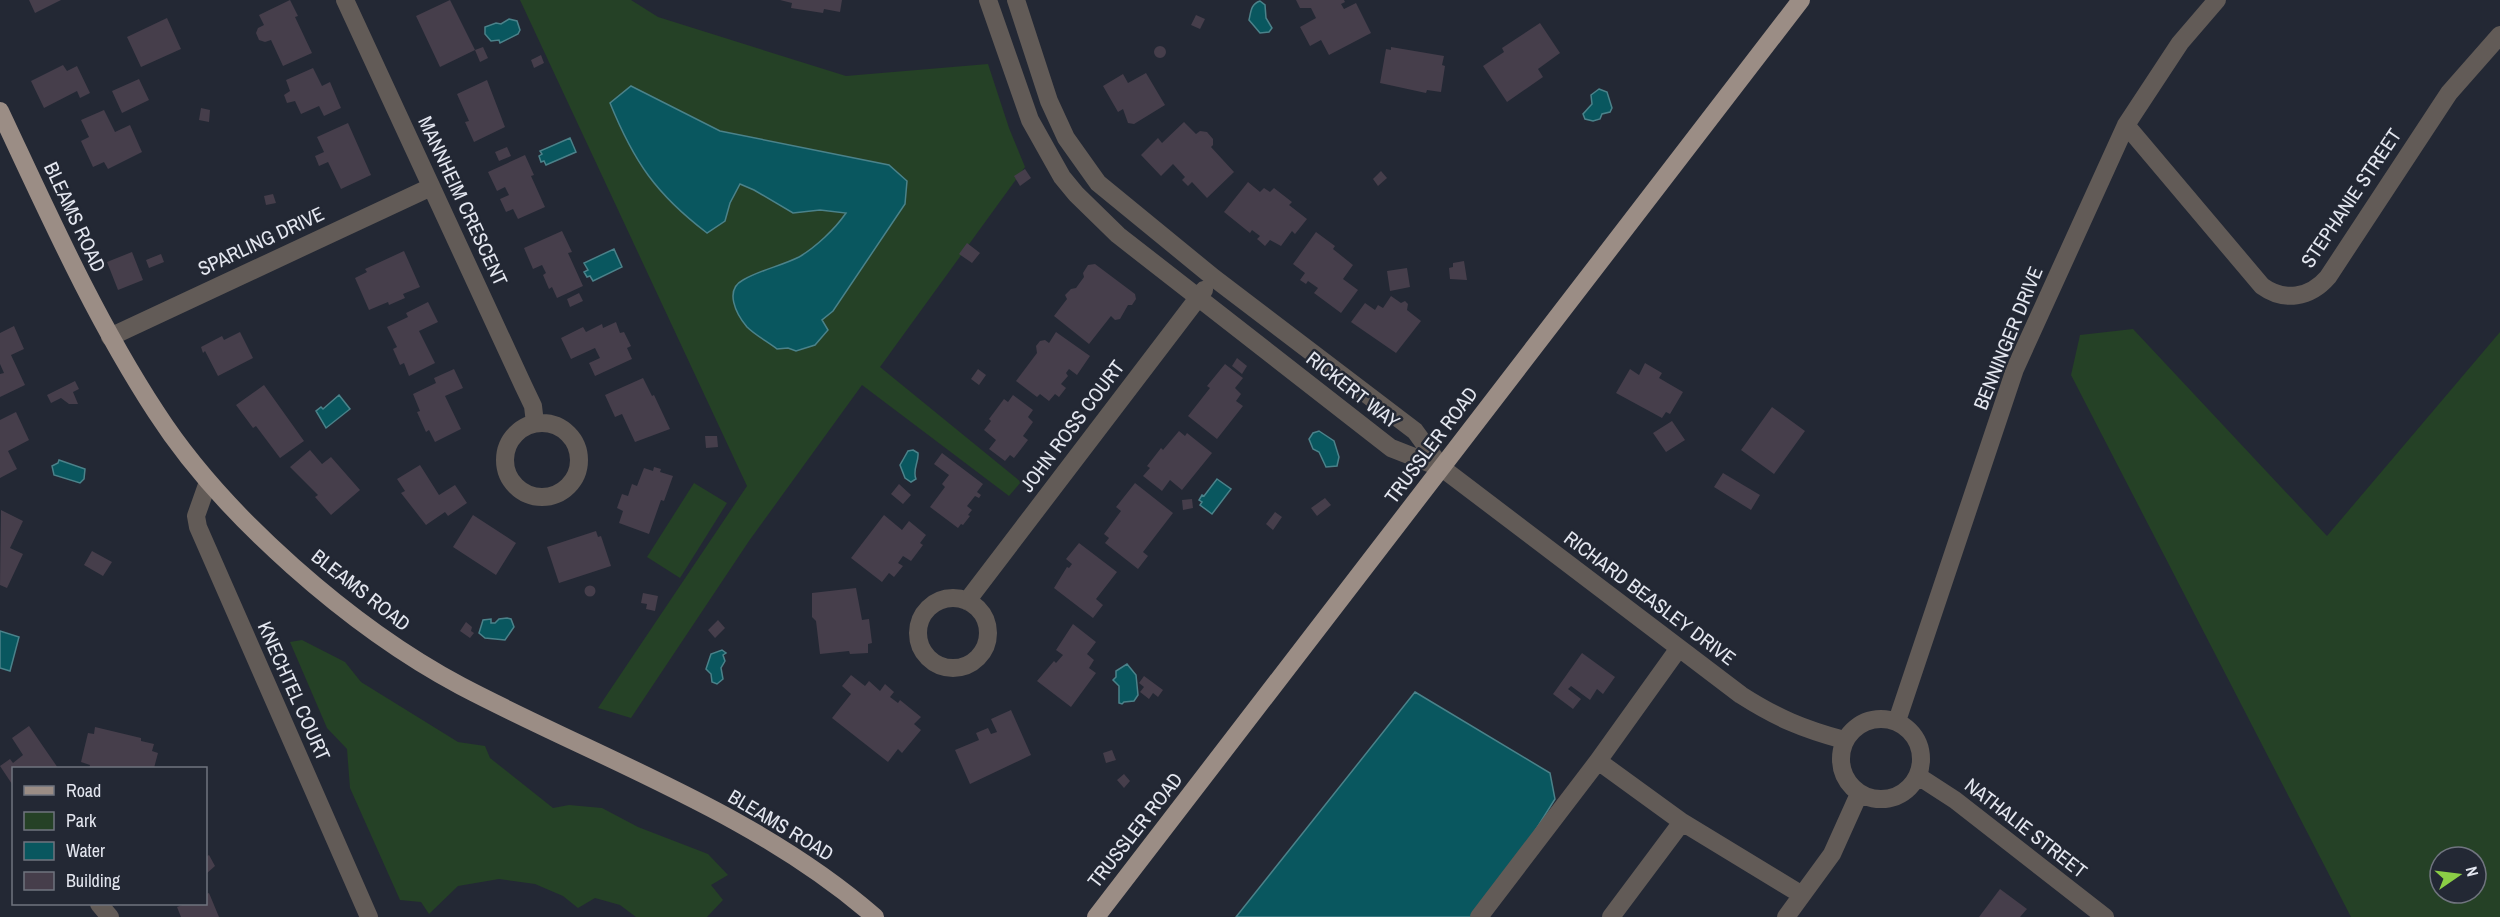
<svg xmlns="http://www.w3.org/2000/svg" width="2500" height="917" font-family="'Archivo Narrow',sans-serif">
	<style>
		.green { fill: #254126; fill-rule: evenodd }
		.water { fill: #09575f; stroke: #4b828a; stroke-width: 1.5 }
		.building { fill: #463e4b }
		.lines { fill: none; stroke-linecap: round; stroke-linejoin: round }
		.minor { stroke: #625b57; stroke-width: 18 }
		.major { stroke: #9b8d85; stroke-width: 18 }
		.labels { text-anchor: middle; stroke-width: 5; stroke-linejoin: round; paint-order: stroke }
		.street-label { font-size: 20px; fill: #e4e7f0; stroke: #232834 }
	</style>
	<rect width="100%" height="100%" fill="#232834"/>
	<!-- green -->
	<path class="green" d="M520,0H631L658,17L846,76L988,64L1009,128L1025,167L880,367L1021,482L1009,496L862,385L749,541L631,718L598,708L747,486Z
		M2133,329L2327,536L2500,332V917H2351L2071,375L2080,335ZM2440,857H2476V893H2440Z
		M694,483L727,503L680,578L647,557Z
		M302,640L345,662L361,682L458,742L485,746L490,758L553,808L569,805L602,808L638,827L708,854L728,875L711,885L723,900L707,917H636L620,905L595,898L578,908L563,896L535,884L499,879L458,886L429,914L421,902L400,900L350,788L347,749L327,728L290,642Z"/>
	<!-- water -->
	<path class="water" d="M1260,1L1265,5L1266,18L1272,28L1269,32L1260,33L1249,20C1251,11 1251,4 1260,1Z
		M509,19L517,21L520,30L518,34L500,43L499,40L491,41L485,34V27L496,23L501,24Z
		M631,86L720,131L889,165L907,181L905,204L833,311L822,320L828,330L815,345L796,351L788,348L777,349C768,342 755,335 747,327C736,314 724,290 743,280C760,270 781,266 799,257C816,247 835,229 846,213L820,210L793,213L754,190L740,184L730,203L725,221L707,233C656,194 634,162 610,103Z
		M1599,89L1607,92L1612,108L1610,112L1602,114L1600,119L1593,121L1585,119L1583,114L1592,104L1591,95Z
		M570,138L576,152L546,165L544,161L541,162L539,156L542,154L540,151Z
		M614,249L622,267L593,281L590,276L587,277L584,272L588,270L584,263Z
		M339,395L350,409L326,428L316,411L321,407L323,409Z
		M1319,431L1334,441L1339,457L1337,466L1326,467L1319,452L1313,449L1309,439L1313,433Z
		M913,450L918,453C919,462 912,470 916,479L911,482L905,478L900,465L908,451Z
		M59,460L85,469L84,479L80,483L54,475L52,466L58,463Z
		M1217,479L1231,489L1212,514L1200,505L1202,502L1199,500L1202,495L1204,496Z
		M507,618L511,619L514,627L505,640L485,638L479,633L483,620L491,619V623H495L499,619Z
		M0,631L19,637L10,671L0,668Z
		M722,650L726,653L723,655L725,661L721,668L723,679L717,684L712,682L711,674L706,669L711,654Z
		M1127,664L1136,675L1138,695L1134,701L1124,702L1122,704L1119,703V686L1113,680L1116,677V671Z
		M1415,692L1550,773L1555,799L1488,906L1477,917H1236Z"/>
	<!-- building -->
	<path class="building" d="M29,0H61L35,13Z
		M290,0L298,16L295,17L312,53L283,66L271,40L265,42L259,40L256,33L258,28L264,25L259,15Z
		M450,0L475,50L483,47L488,58L480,62L475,50L440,67L416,16Z
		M780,0H842L840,12L824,9L823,13L791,8L792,3Z
		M1296,0H1344L1345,2L1341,4L1344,9L1356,3L1371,33L1329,55L1321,40L1310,46L1300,27L1316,18L1311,8H1300Z
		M1196,15L1205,19L1200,29L1191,25Z
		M167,18L181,49L141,67L127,37Z
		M1540,23L1560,53L1538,69L1543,77L1507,102L1483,66L1504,52L1502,48Z
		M1154 52a6 6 0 1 1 12 0a6 6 0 1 1-12 0Z
		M1391,47L1444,56L1442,65L1445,66L1441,92L1427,90L1426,93L1380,83L1386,49L1391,50Z
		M541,55L544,63L534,68L531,60Z
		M63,65L67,71L77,66L90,93L80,98L77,91L44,108L31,81Z
		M313,68L322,86L330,82L341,108L324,116L319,106L301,114L295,101L287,103L284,95L290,91L286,80Z
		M1146,73L1165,105L1134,124L1128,123L1123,109L1118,112L1103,86L1123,74L1128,83Z
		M139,79L149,100L122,113L112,91Z
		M487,80L505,127L474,142L465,122L469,121L457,94Z
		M201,108L210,110L209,122L199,120Z
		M104,110L115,132L130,125L142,152L108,169L104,162L93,167L81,141L89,137L81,120Z
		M1184,122L1196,134L1200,131L1207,132L1213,139V145L1211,147L1234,172L1207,198L1192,182L1188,186L1182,180L1185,177L1173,164L1161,176L1141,155L1158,138L1162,143Z
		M348,123L371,175L341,189L328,162L319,166L315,156L324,152L317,137Z
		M507,147L511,156L499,161L495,152Z
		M525,155L534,175L531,176L545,207L518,219L513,209L506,212L500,199L509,195L505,187L497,191L488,172Z
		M1025,169L1031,178L1020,186L1014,176Z
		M1381,171L1387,178L1378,186L1373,179Z
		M1248,182L1260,192L1264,188L1270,192L1274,188L1292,202L1289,205L1307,219L1295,234L1292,231L1281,246L1270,240L1265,246L1257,239L1260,236L1252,230L1250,233L1224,212Z
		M273,194L276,203L266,205L264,196Z
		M562,231L572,252L568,253L583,286L557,298L552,287L549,289L543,275L546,273L542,265L533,269L524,248Z
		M1316,232L1335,246L1333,249L1353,265L1343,279L1358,290L1341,313L1314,293L1318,288L1308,281L1306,284L1300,280L1305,273L1293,264Z
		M967,243L980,253L972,263L959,254Z
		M404,251L420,287L403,294L405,298L389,305L388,302L369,310L355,278L367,272L365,269Z
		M132,252L143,280L118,290L107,262Z
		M161,254L164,262L149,268L146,260Z
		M1464,261L1467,280L1450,279L1449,268L1453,267V263Z
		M1095,264L1135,294L1136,299L1132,305H1128L1120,319L1115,320L1111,316L1089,344L1054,316L1067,299L1065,295L1071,289L1076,288L1084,277L1083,273L1088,265Z
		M1407,268L1410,287L1390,291L1387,271Z
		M579,293L583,301L570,307L567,299Z
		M1391,296L1401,303L1405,301L1408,304L1407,310L1421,321L1396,353L1351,322L1365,303L1375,310L1378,305L1383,308Z
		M428,302L438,322L419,331L435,363L409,376L404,363L400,365L393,349L397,347L387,327L408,317L406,313Z
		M616,322L620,333L624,332L631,346L627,348L632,359L595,376L589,363L600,358L595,348L571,359L561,338L583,327L586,332L602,324L603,328Z
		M14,326L24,349L11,355L25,385L0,397V374L4,373L0,364V333Z
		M240,332L253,358L218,376L205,351L203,353L201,347L222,336L224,340Z
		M1056,332L1090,356L1077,375L1069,369L1066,373L1068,376L1061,384L1066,388L1059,397L1055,394L1049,401L1040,394L1037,397L1016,381L1037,353L1036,346L1040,341L1045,340L1049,343Z
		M1237,358L1247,366L1242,374L1232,366Z
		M1645,363L1662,373L1659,378L1683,392L1670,414L1666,412L1662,418L1616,393L1630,369L1639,375Z
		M1225,364L1243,378L1235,388L1241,394L1236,401L1243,406L1217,439L1188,416L1210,388L1207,386Z
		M454,369L463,388L445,396L461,429L435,442L429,430L426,432L417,412L420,411L413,394L436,383L434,378Z
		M978,369L986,375L979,385L971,379Z
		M643,378L652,396L654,395L670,429L635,442L622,414L615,417L605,395Z
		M75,381L79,389L73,392L78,404H69L61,398L51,403L47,395Z
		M264,385L304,441L280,458L256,426L253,428L236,405Z
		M1013,395L1033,410L1028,417L1033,422L1023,436L1028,440L1014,458L1010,455L1005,461L989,449L996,440L984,430L991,421L989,419L1004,399L1008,402Z
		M1772,407L1805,431L1774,474L1741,450Z
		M16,412L29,440L8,451L17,469L0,478V420Z
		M1672,421L1685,440L1666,452L1653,433Z
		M1179,431L1185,436L1187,433L1212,453L1182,490L1170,480L1162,491L1143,476L1150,468L1147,466L1161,448L1163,450Z
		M705,436H717L718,447L706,448Z
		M310,450L322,464L331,457L360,490L331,515L315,497L318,495L290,467Z
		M942,453L983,484L977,492L981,495L979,498L975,496L967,506L972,510L968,515L970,516L963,525L961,524L958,528L930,507L945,487L942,484L949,475L934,464Z
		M420,465L439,495L455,485L467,503L448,516L445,512L426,525L401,493L405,491L397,479Z
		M654,467L661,469L660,472L673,476L664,501L661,500L649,534L619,523L623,511L617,508L622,494L628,496L632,484L637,486L644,468L653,471Z
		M1723,473L1760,495L1751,510L1714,487Z
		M1135,483L1173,513L1143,552L1148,556L1138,569L1105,543L1109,538L1104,534L1121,511L1116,507Z
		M899,484L911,495L903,504L891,494Z
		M1325,498L1331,505L1317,516L1311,508Z
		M1192,499L1193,508L1183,510L1182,500Z
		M1,510L23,521L10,548L23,554L7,588L0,585Z
		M1275,512L1282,517L1273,530L1266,524Z
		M473,515L516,543L496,575L453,547Z
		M884,515L902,530L909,521L926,535L920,543L923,545L911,561L903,556L898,563L903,566L894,577L889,573L882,582L851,558Z
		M596,531L598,537L601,536L611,566L559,583L547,547Z
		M1079,543L1117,572L1096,599L1103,605L1093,618L1054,588L1067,567L1069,568L1072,564L1066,559Z
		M92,551L112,562L103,576L84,565Z
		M584.5 591a5.5 5.5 0 1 1 11 0a5.5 5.5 0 1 1-11 0Z
		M856,588L862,620L869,619L872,643L868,644V653L850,654L849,651L820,654L816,621L812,617V593Z
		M643,593L658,596L655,611L646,609L647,604L641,603Z
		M718,620L725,628L715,638L708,630Z
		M466,622L472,627L471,631L474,633L470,638L460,631Z
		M1073,624L1096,642L1087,654L1094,660L1089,668L1096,673L1071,707L1037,681L1054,661L1056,663L1063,655L1056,650Z
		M1582,653L1615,677L1603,694L1597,689L1590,700L1571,686L1568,689L1581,699L1573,709L1553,694Z
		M851,675L865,686L869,681L880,691L885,684L894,692L890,697L898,703L900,700L921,717L914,724L921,730L902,753L898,749L888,762L832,718L851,694L842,686Z
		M1144,676L1163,690L1158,697L1153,693L1149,699L1140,692L1144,687L1139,683Z
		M1011,710L1031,755L970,784L955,750L979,740L976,733L988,728L991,734L997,732L991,719Z
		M29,726L58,768H14V787L0,766L10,759L13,763L23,755L12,738Z
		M95,727L141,738V741L154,744L152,751L158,753L154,768H89L90,765L81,762L88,733L94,734Z
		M1112,750L1116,760L1106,763L1103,753Z
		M1124,774L1130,781L1124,788L1117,780Z
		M209,855L215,866L206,874V857Z
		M2000,889L2027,909L2020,917H1979Z
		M209,893L219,917H181L177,907L185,904H206V894Z"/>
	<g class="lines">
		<!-- minor -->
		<path class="minor" d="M345,0L523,385L533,406L535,423
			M988,0L1030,120L1062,177L1076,194L1118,235L1391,448L1442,468L1741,695C1777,718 1803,729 1844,740
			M1016,0L1049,101L1066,138L1098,183L1214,278L1415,431L1442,468
			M2126,125L2262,286C2284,302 2310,298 2328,277L2449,93L2500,35
			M110,337L431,187
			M505 460a37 37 0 1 1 74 0a37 37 0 1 1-74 0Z
			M208,482L196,516L198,527L369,917
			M918 633a35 35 0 1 1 70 0a35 35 0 1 1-70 0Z
			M967,601L1204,290
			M1679,648L1598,761L1682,822
			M1841 759a40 40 0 1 1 80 0a40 40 0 1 1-80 0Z
			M1897,721L2015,369L2126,125L2180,43L2217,0
			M1918,776L1955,800L2105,917
			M99,904L110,917
			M1479,917L1598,761
			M1611,917L1682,822L1802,895
			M1786,917L1832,854L1859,794"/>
		<!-- major -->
		<path class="major" d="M0,111C48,213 94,317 156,412C223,516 352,628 461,686C600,759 756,813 875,917
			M1096,917L1801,0"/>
	</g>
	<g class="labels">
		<!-- street labels -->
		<g class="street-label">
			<text transform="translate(2351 198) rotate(-56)" y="7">STEPHANIE STREET</text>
			<text transform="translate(463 201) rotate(65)" y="7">MANNHEIM CRESCENT</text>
			<text transform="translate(75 217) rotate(65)" y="7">BLEAMS ROAD</text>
			<text transform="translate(261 241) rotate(-25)" y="7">SPARLING DRIVE</text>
			<text transform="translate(2008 338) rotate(-68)" y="7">BENNINGER DRIVE</text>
			<text transform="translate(1353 390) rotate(38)" y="7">RICKERT WAY</text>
			<text transform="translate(1072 426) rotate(-53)" y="7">JOHN ROSS COURT</text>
			<text transform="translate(1431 445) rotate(-53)" y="7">TRUSSLER ROAD</text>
			<text transform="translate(361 590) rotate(38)" y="7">BLEAMS ROAD</text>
			<text transform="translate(1650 598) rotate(37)" y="7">RICHARD BEASLEY DRIVE</text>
			<text transform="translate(294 691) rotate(66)" y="7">KNECHTEL COURT</text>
			<text transform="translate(781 825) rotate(31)" y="7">BLEAMS ROAD</text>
			<text transform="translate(2026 828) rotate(38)" y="7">NATHALIE STREET</text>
			<text transform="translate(1135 830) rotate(-52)" y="7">TRUSSLER ROAD</text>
		</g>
	</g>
	<!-- legend -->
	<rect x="12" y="767" width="195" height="138" fill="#232834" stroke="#70747f" stroke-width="1.5"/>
	<rect x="24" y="786" width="30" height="9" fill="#9b8d85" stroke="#70747f" stroke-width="1.5"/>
	<text x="66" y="797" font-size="18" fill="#e4e7f0">Road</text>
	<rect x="24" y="812" width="30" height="18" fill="#254126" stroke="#70747f" stroke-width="1.5"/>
	<text x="66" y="827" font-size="18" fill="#e4e7f0">Park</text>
	<rect x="24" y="842" width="30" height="18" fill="#09575f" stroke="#70747f" stroke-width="1.5"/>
	<text x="66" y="857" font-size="18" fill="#e4e7f0">Water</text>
	<rect x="24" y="872" width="30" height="18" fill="#463e4b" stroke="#70747f" stroke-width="1.5"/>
	<text x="66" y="887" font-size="18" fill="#e4e7f0">Building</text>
	<!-- north arrow -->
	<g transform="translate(2458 875) rotate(76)"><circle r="28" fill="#232834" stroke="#70747f" stroke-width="1.5"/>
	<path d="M0-4.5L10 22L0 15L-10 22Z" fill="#8bce46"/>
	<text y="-9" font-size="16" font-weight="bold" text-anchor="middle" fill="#e4e7f0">N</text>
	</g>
</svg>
